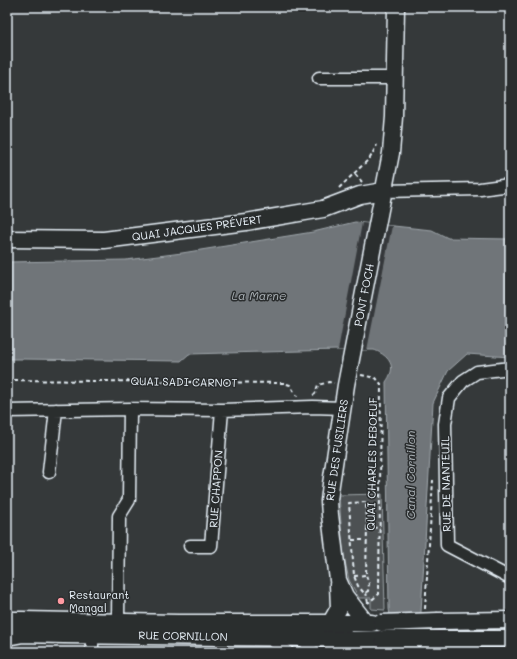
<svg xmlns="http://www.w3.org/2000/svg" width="517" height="659" font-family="Mali,sans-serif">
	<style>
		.green { fill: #4d5152; stroke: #9aa1a5 }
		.water { fill: #707579; stroke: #a0a7ac }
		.pier { fill: #35393a }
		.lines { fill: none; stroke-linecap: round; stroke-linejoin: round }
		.minor-casing { stroke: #e8f1f8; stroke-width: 15 }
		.major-casing { stroke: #e8f1f8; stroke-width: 19 }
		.path { stroke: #e8f1f8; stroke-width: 2; stroke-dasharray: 4 3; stroke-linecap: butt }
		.minor { stroke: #2a2d2e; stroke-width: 12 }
		.major { stroke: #2a2d2e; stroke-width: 16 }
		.major-bridge-casing { stroke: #e8f1f8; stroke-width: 19; stroke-linecap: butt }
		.major-bridge { stroke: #2a2d2e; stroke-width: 16 }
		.poi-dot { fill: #ff9aa2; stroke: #2a2d2e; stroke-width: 1.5 }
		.labels { text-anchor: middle; stroke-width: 3; stroke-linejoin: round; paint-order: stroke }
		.street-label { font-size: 11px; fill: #e8f1f8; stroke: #2a2d2e }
		.poi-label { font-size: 11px; fill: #e8f1f8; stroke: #2a2d2e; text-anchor: start }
		.water-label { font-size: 12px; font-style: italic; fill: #acb3b8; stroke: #2a2d2e }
	</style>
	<rect width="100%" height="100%" fill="#35393a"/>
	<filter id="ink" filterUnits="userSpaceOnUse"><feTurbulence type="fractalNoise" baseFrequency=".025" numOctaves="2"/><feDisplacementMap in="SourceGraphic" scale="8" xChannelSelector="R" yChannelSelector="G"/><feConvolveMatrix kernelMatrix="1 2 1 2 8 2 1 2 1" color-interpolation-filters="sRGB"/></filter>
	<g filter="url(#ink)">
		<!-- green -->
		<path class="green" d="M382,494L385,610L371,609V598H359L349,580L343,552L339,495Z"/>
		<!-- water -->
		<path class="water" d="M355,222L432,230L448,238L510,239V357L467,354L448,371L433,403L421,612L426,652H396L389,609L386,382C388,379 390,376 391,372C394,361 383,353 374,350H338L189,354L181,361L22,359H7V262L126,260L182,253L313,232Z"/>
		<!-- pier -->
		<path class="pier" d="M362,223L392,226L367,350H338Z"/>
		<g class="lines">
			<defs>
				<path id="minor" d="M319,78H395
					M383,191L480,189L510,185
					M510,368L477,372L463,381L449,398L445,424L447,545L510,578
					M7,411L130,409L222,410L313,407L343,408
					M49,472L56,410
					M190,546H211L222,410
					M118,621L119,516L129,500L130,409
					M270,638L287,652
					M92,652V643L94,635
					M305,652L315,638L332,631L347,627"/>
				<path id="major" d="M7,239L104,240L246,222L323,209L360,195L383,191
					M7,620H22L178,623H372
					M438,621L510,620
					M331,622L339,608L338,584
					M366,623L345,596L338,580L330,515L329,501L331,484L346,385L391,153L394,117L396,7
					M7,637L23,634L64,635L301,638L342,640L383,639
					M435,639H510"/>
			</defs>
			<!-- minor casing -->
			<use href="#minor" class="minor-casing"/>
			<!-- major casing -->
			<use href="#major" class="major-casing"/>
			<!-- path -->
			<path class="path" d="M355,174L362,182
				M339,188L370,158L377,145
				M361,375L376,378L381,384L379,593V594L368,603
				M7,380L284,383L290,385L296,395L298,396
				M313,395L315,394L318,385L329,382L334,383
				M367,527L366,575L369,584L368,591L364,593L358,586L354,576L349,503L366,502L367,527L380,528
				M352,540H366
				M354,576L366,575
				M366,592L368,603
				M425,609L433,480"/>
			<!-- minor -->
			<use href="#minor" class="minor"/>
			<!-- major -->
			<use href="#major" class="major"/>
			<defs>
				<path id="major-bridge" d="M381,623L438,621
					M383,639H435"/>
			</defs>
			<!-- major-bridge casing -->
			<use href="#major-bridge" class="major-bridge-casing"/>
			<!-- major-bridge -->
			<use href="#major-bridge" class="major-bridge"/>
		</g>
	</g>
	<!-- markers -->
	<circle class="poi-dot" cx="61" cy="601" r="4"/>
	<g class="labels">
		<!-- street labels -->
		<g class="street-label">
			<text transform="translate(197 228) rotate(-8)" y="4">QUAI JACQUES PRÉVERT</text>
			<text transform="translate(364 295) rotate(-79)" y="4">PONT FOCH</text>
			<text transform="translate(184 382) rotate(1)" y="4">QUAI SADI CARNOT</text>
			<text transform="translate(337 450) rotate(-82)" y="4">RUE DES FUSILIERS</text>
			<text transform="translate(372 464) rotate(-89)" y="4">QUAI CHARLES DEBOEUF</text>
			<text transform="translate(446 484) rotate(-91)" y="4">RUE DE NANTEUIL</text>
			<text transform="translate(216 489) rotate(-86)" y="4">RUE CHAPPON</text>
			<text transform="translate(183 636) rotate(1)" y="4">RUE CORNILLON</text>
		</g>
		<!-- poi labels -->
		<g class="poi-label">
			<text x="69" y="599">Restaurant<tspan x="69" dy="13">Mangal</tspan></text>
		</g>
		<!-- water labels -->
		<g class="water-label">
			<text x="259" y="300">La Marne</text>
			<text transform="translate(411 475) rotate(-90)" y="4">Canal Cornillon</text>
		</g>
	</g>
	<!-- margin -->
	<rect width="517" height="659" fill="none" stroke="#2a2d2e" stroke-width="24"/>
	<rect x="12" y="12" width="493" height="635" fill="none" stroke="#e8f1f8" stroke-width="1.5" filter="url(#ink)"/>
</svg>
